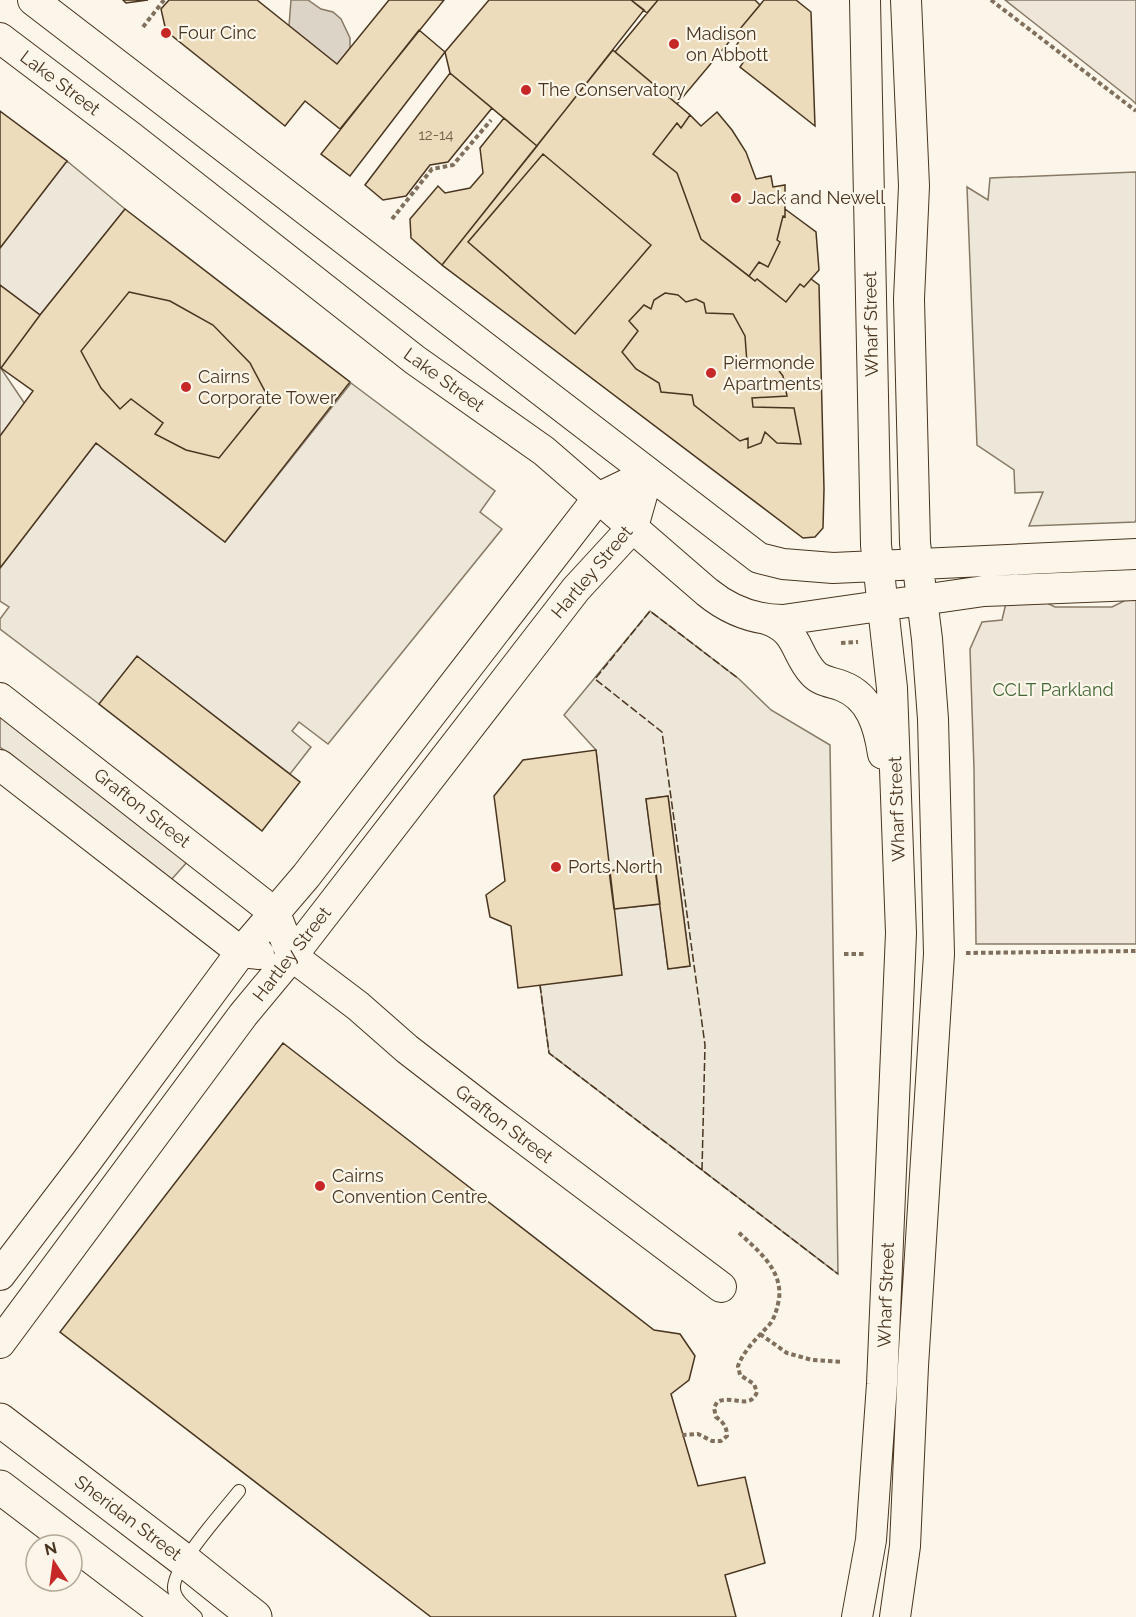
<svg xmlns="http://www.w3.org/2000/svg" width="1136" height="1617" font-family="Raleway,sans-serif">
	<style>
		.green { fill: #ede6d9; stroke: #887966; stroke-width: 1.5 }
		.parking { fill: #ede7d9; stroke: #887966; stroke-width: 1.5 }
		.water { fill: #dcd4c6; stroke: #887966; stroke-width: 1.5 }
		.building { fill: #ecdcbc; stroke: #4a3520; stroke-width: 1.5 }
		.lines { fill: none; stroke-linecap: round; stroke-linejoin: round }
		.service-casing { stroke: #4a3520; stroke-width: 14 }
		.tertiary-casing { stroke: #4a3520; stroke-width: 32 }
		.trunk-casing { stroke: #4a3520; stroke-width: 35 }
		.path { stroke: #7f6f5c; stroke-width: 4; stroke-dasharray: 4.5 3; stroke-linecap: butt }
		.service { stroke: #fbf6e9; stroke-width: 12 }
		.tertiary { stroke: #fbf6e9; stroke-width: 30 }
		.trunk { stroke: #fbf6e9; stroke-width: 33 }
		.fence { stroke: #4a3520; stroke-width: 1.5; stroke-dasharray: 8 3; stroke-linecap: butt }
		.poi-dot { fill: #c62828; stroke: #fbf6e9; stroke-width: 2 }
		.labels { text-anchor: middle; stroke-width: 4.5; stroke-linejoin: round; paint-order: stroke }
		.number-label { font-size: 15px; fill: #725f47 }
		.poi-label { font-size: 18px; fill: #4a3520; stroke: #fbf6e9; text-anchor: start }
		.street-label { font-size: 18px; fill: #4a3520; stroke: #fbf6e9 }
		.park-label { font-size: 18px; fill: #436837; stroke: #fbf6e9 }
	</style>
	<rect width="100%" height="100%" fill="#fbf6e9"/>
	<!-- green -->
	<path class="green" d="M1005,0H1136V104L1132,100Z
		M1136,595V944H976L974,769L970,649L982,622L1002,620L1006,603L1041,600L1055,607H1112Z"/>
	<!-- parking -->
	<path class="parking" d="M67,161L125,209L40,315L0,285V248Z
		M1136,172V520L1135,522L1029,526L1043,492L1015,493L1014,470L977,445L967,187L988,200L990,178Z
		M0,367L25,404L0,436Z
		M351,383L495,491L480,512L502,529L328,744L299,722L292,731L311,747L290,774L137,657L99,704L0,629V619L9,607L0,601V568L96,443L225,542Z
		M650,611L739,679L771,710L830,745L838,1274L549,1053L540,985L614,909L660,904L668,969L690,966L668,796L646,799L655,865L609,871L596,750L564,715Z
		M0,715L188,861L171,880L0,747Z"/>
	<!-- water -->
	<path class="water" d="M291,0H308L321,9L333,12L341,19L350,38V50L335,69L289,26Z"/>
	<!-- building -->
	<path class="building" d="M123,0H148L126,3Z
		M169,0H257L337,64L389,0H444L340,129L305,101L285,126L166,31L161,9Z
		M489,0H631L644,10L537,146L450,73L445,52Z
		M631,0H658L647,13Z
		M658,0H755L760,5L677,104L615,52Z
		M764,0H796L811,12L815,126L740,67L747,57L735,47L740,40L734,36Z
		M419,30L445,52L350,176L321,154Z
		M613,50L690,115L681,128L677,123L653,154L677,173L701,239L755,281L757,279L786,302L800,284L804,287L811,279L819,285L824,489L823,528L815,537L803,538L442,265Z
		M450,73L492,108L448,162L430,165L406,196L383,200L365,185Z
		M0,111L67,161L0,248Z
		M717,112L732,130L746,152L756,179L771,176L773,187L785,185V217L783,216L777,240L780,242L768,267L759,262L749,276L701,239L677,173L653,154L677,123L681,128L690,115L701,126Z
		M504,118L537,146L442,265L411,238L410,219L438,186L445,193L470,188L483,173L480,148Z
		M543,154L651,245L575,334L468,242Z
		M125,209L350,382L225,542L96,443L0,568V436L33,391L1,368L40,315Z
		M785,209L816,232L819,270L804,287L800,284L786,302L757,279L755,281L749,276L759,262L768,267L780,242L777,240L783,216L785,217Z
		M0,285L40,315L1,368L0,367Z
		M129,292L170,301L213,325L250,363L268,397L219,458L186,450L155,434L163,423L131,399L120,409L101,388L81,351Z
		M665,293L678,295L686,302L696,299L704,303L706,313L733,314L745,336L747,363H773L783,376L787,396L752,398L753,407L794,408L801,444L777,443L765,432L761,443L748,448V438L740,441L694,405L692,395L661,392L659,383L636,369L622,352L638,331L629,321L644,305L651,309L654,300Z
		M137,656L300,782L262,831L99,704Z
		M596,750L622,975L518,988L511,926L490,917L486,895L505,881L494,796L523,760Z
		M668,796L690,966L668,969L646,799Z
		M655,865L660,904L614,909L609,871Z
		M283,1043L654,1330L680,1334L695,1356L689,1380L671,1394L698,1486L745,1477L765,1563L725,1575L736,1617H431L60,1332Z"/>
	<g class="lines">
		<defs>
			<path id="service" d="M196,1617C188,1609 174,1600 174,1588C173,1566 224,1510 239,1491"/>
			<path id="tertiary" d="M33,0L759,558L783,564L833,568L1136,554
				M0,38L131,137L415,360L544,451L707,592C729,610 755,620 783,620L984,591L1136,585
				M766,619C799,630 794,652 813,673C821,682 832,682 842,686C871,697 879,727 883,754
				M0,698L275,913L292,956L358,1006L407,1049L495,1117L721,1287
				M0,765L241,952L259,954
				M0,1275L86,1162L241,952L306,876L598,498L648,474
				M0,1343L243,1015L292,956L576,589L633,527L648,474
				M857,1617L871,1540L882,1384L901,933L892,688L876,545L865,0
				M895,1617L905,1546L913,1366L939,954L933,719L927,639L915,543L909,299L914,186L906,0"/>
			<path id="trunk" d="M0,1420L185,1561L255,1617
				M0,1487L171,1617"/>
		</defs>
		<!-- service casing -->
		<use href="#service" class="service-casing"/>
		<!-- tertiary casing -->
		<use href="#tertiary" class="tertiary-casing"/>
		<!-- trunk casing -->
		<use href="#trunk" class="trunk-casing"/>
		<!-- path -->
		<path class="path" d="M991,0L1136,111
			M143,27L164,0
			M392,219L432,169L453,165L491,120
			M841,643L858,642
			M966,953L1136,951
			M844,954H864
			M760,1334L787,1353L812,1360L842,1362
			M682,1435L698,1434L712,1441H721L727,1436C727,1427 723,1422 716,1417L714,1408L717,1402C732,1394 750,1411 757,1392L754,1384L740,1375L738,1366C744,1350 757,1338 769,1325C775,1318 777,1309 779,1299C783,1269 756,1249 737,1231"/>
		<!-- service -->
		<use href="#service" class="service"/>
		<!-- tertiary -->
		<use href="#tertiary" class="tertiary"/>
		<!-- trunk -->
		<use href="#trunk" class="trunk"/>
		<!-- fence -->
		<path class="fence" d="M540,985L549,1053L838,1274
			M702,1170L705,1045L662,732L595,679L650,611L739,679"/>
	</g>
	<!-- markers -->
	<g class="poi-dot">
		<circle cx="166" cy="33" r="6"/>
		<circle cx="674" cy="44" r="6"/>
		<circle cx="526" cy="90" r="6"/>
		<circle cx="736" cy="198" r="6"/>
		<circle cx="711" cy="373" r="6"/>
		<circle cx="186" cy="387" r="6"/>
		<circle cx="556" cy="867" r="6"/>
		<circle cx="320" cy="1186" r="6"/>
	</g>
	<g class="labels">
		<!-- number labels -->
		<g class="number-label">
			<text x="436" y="140">12-14</text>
		</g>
		<!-- poi labels -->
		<g class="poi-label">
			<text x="178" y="39">Four Cinc</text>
			<text x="686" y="40">Madison<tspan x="686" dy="21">on Abbott</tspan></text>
			<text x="538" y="96">The Conservatory</text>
			<text x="748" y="204">Jack and Newell</text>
			<text x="723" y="369">Piermonde<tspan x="723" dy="21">Apartments</tspan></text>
			<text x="198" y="383">Cairns<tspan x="198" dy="21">Corporate Tower</tspan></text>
			<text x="568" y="873">Ports North</text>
			<text x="332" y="1182">Cairns<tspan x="332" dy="21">Convention Centre</tspan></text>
		</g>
		<!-- street labels -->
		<g class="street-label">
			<text transform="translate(60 83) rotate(37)" y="6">Lake Street</text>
			<text transform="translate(871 324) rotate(-91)" y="6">Wharf Street</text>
			<text transform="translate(444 380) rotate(36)" y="6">Lake Street</text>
			<text transform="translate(592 572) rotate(-50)" y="6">Hartley Street</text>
			<text transform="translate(142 808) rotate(38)" y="6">Grafton Street</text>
			<text transform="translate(897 809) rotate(-92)" y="6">Wharf Street</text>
			<text transform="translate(292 954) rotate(-52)" y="6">Hartley Street</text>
			<text transform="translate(504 1124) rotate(37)" y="6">Grafton Street</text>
			<text transform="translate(886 1295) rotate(-88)" y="6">Wharf Street</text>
			<text transform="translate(128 1518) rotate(37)" y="6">Sheridan Street</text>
		</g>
		<!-- park labels -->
		<g class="park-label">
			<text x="1053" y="696">CCLT Parkland</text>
		</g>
	</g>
	<!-- north arrow -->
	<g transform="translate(54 1563) rotate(347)"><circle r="28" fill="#fbf6e9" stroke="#b4a999" stroke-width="1.5"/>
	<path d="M0-4.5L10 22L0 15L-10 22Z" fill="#c62828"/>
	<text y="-9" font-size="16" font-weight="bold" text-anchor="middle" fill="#4a3520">N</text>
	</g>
</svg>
